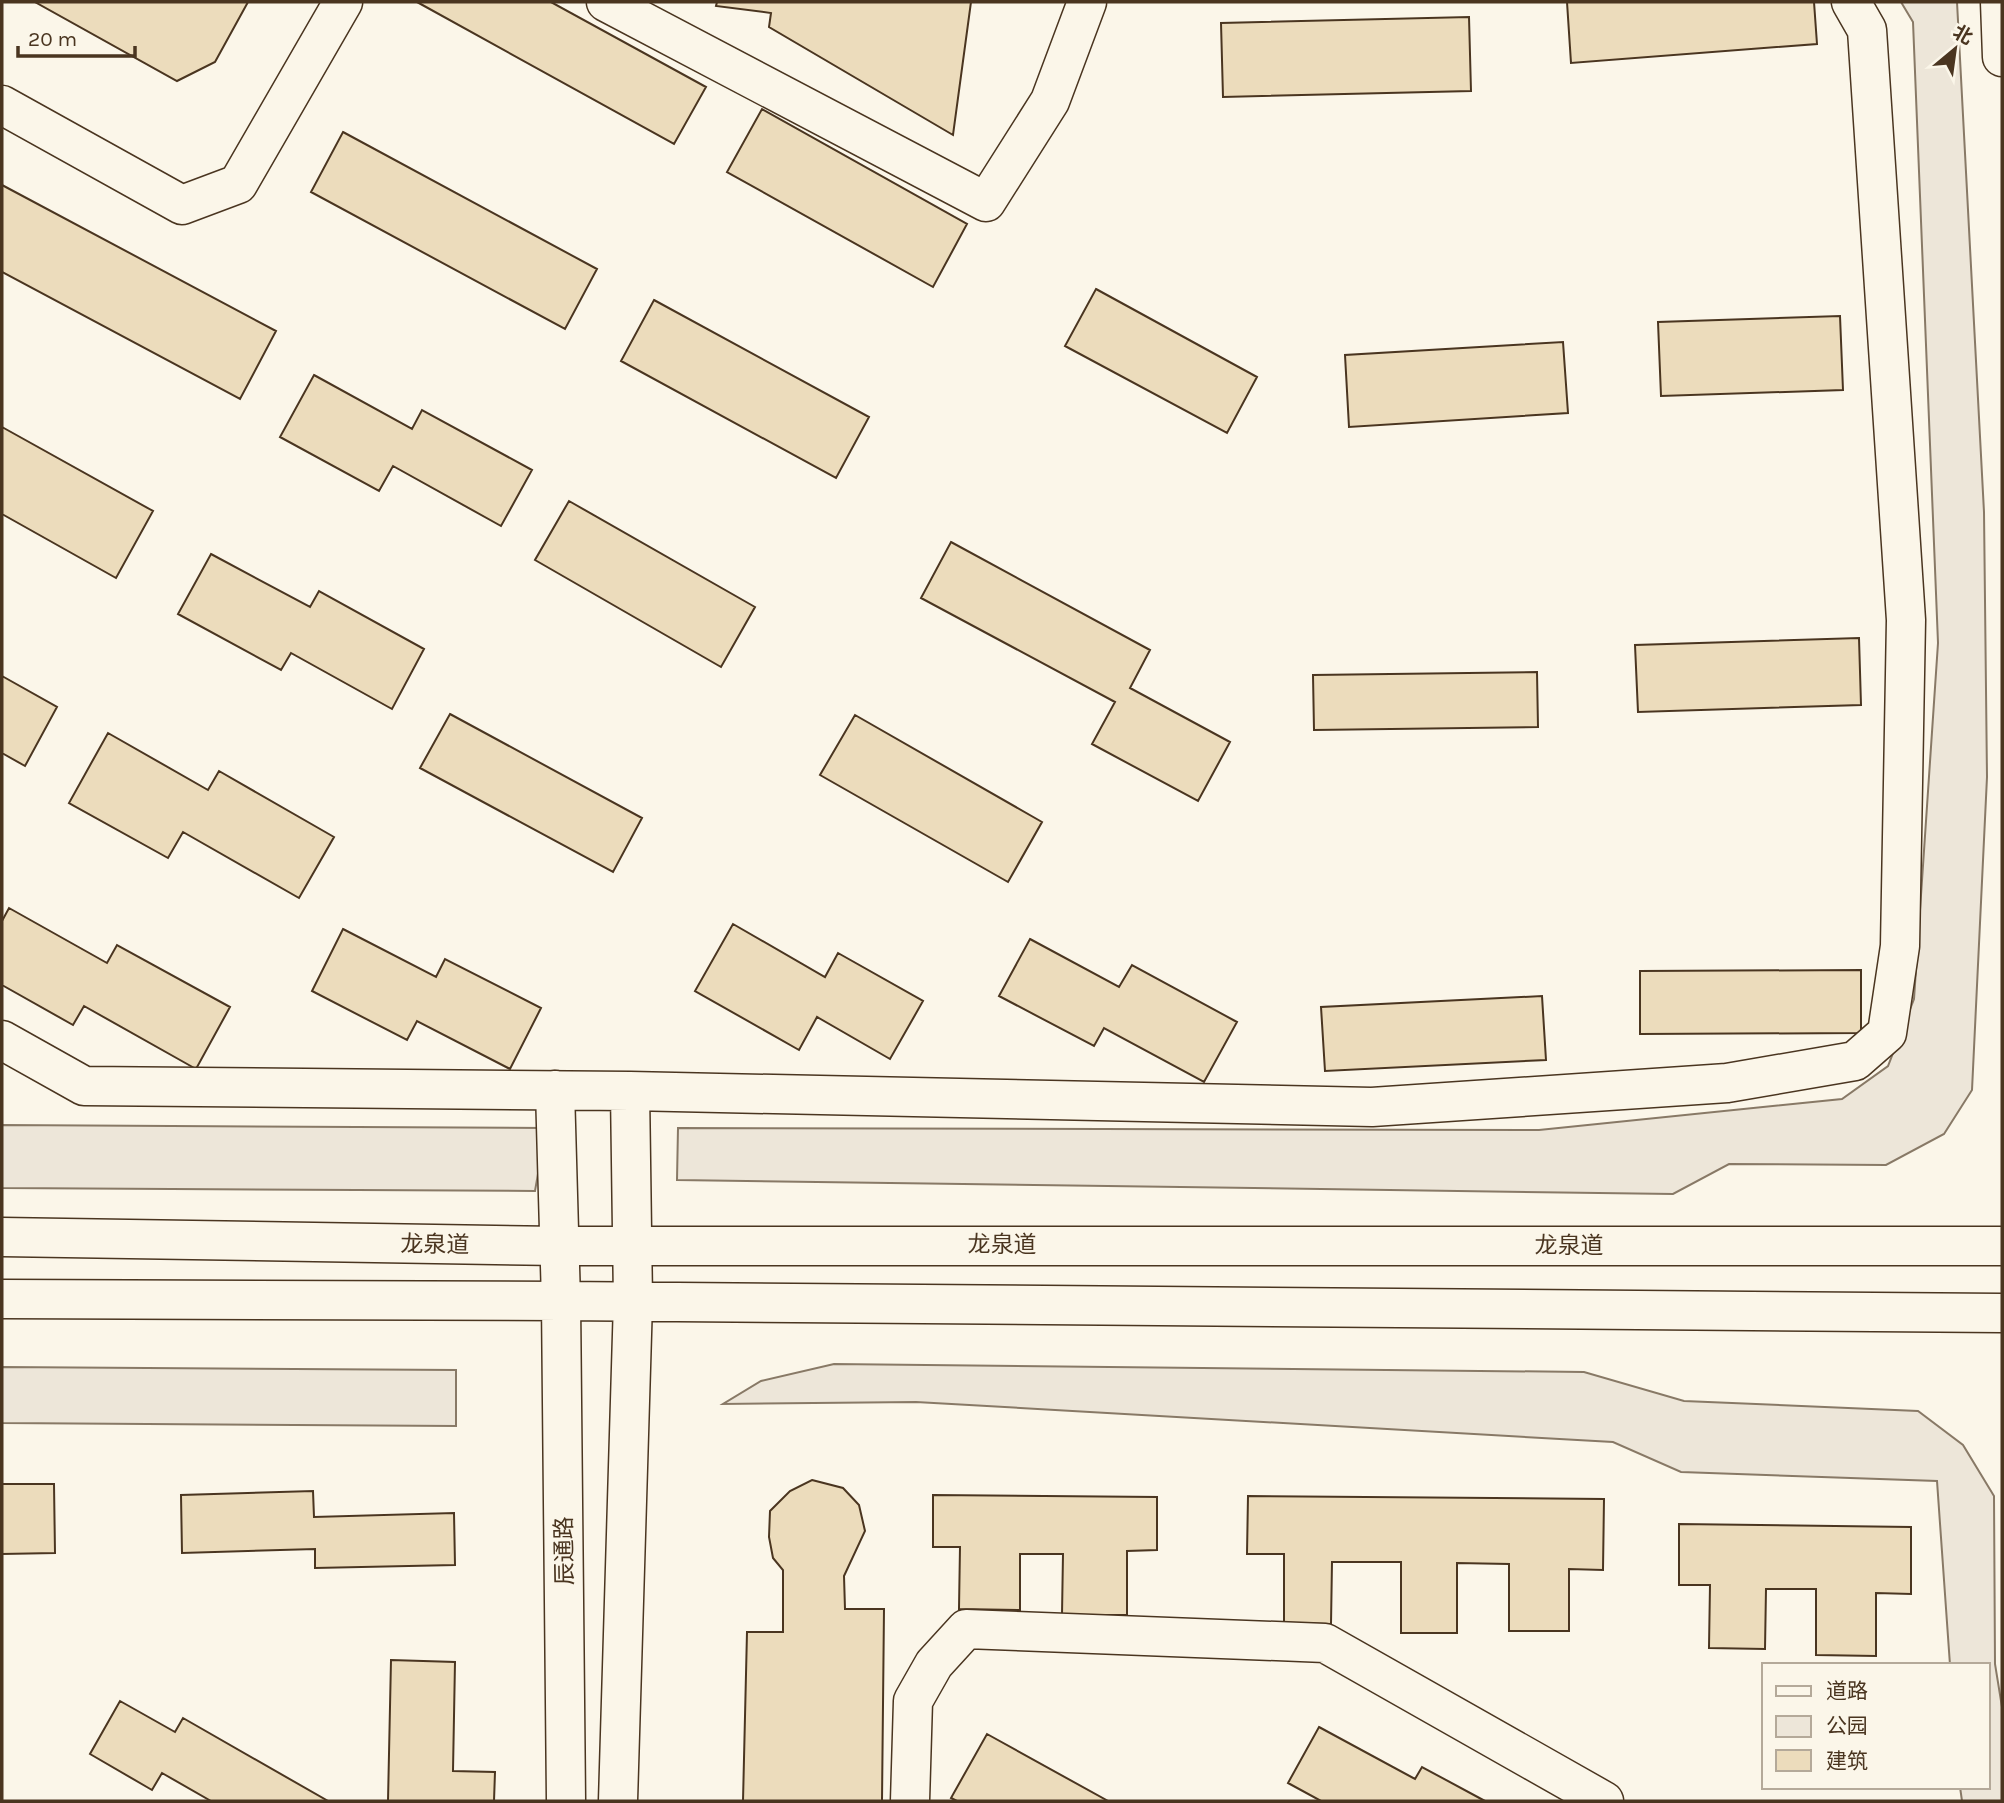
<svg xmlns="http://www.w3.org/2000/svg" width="2004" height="1803" font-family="Karla,'Noto Sans SC',sans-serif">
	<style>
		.green { fill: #ede6d9; stroke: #887966; stroke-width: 2 }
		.building { fill: #ecdcbc; stroke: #4a3520; stroke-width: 2 }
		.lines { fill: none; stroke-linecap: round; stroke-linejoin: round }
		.minor-casing { stroke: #4a3520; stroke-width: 41 }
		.minor { stroke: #fbf6e9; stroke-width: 38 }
		.labels { text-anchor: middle; stroke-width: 5; stroke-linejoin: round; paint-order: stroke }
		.street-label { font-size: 23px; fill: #4a3520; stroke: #fbf6e9 }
	</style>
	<rect width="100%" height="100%" fill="#fbf6e9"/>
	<!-- green -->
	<path class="green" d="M1901,2H1957L1984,512L1987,777L1972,1090L1944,1134L1886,1165L1729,1164L1673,1194L677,1180L678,1128L1539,1130L1842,1099L1888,1066L1914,999L1938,643L1913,22Z
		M2,1125L546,1128L535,1191L2,1188Z
		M834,1364L1584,1372L1684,1401L1918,1411L1963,1445L1994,1496L1995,1664L2002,1707V1801H1962L1960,1787H1988V1665H1950L1937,1481L1681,1472L1613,1442L916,1402L723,1404L761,1381Z
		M2,1367L456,1370V1426L2,1423Z"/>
	<!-- building -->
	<path class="building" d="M35,2H248L215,62L177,81Z
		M417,2H551L706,87L674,144Z
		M717,2H971L953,135L769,27L771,13L716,6Z
		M1567,2H1814L1817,44L1571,63Z
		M1469,17L1471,91L1223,97L1221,23Z
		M762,109L967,224L933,287L727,172Z
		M343,132L597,269L565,329L311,192Z
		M2,185L276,331L240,399L2,272Z
		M1096,289L1257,377L1227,433L1065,346Z
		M654,300L869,417L836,478L621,361Z
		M1840,316L1843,390L1661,396L1658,322Z
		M1563,342L1568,413L1349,427L1345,355Z
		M314,375L412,429L422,410L532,470L501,526L393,466L379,491L280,437Z
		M2,427L153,511L116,578L2,514Z
		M569,501L755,607L721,667L535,560Z
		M951,542L1150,650L1130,688L1230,742L1198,801L1092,744L1115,702L921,598Z
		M211,554L310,607L319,591L424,649L392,709L291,653L281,670L178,614Z
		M1859,638L1861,705L1638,712L1635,645Z
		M1537,672L1538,727L1314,730L1313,675Z
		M2,676L57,707L25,766L2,753Z
		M450,714L642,818L613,872L420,768Z
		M855,715L1042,822L1008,882L820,775Z
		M108,733L208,790L219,771L334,837L299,898L183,832L168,858L69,803Z
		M9,908L107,963L117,945L230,1007L196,1069L84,1006L73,1025L2,985V921Z
		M733,924L825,977L838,953L923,1001L890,1059L817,1017L799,1050L695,991Z
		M343,929L436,977L445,959L541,1008L510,1069L417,1021L407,1040L312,991Z
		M1030,939L1119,987L1132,965L1237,1022L1204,1082L1104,1028L1094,1046L999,996Z
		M1861,970V1033L1640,1034V971Z
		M1542,996L1546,1060L1325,1071L1321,1007Z
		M812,1480L843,1488L859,1505L865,1531L844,1576L845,1609H884L882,1801H743L747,1632H783V1570L773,1558L769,1537L770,1511L790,1491Z
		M2,1484H54L55,1553L2,1554Z
		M313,1491L314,1517L454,1513L455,1565L315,1568V1549L182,1553L181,1495Z
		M933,1495L1157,1497V1550L1127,1551V1615H1062L1063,1554H1020V1610L959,1609L960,1547H933Z
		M1248,1496L1604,1499L1603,1570L1569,1569V1631H1509V1564L1457,1563V1633H1401V1562H1332L1331,1624L1284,1623V1554H1247Z
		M1679,1524L1911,1527V1594L1876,1593V1656L1816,1655V1589H1766L1765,1649L1709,1648L1710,1585H1679Z
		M391,1660L455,1662L453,1771L495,1772L494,1801H388Z
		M120,1701L175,1732L183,1718L328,1801H211L162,1773L152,1790L90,1754Z
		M1319,1727L1415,1779L1422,1767L1485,1801H1321L1288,1783Z
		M987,1734L1108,1801H957L951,1798Z"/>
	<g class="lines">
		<defs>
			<path id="minor" d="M606,2L986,202L1050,101L1087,2
				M2000,2L2002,57
				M2,105L182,205L238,184L343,2
				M2,1040L84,1086L630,1091
				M555,1090L561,1301L566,1801
				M2,1237L559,1246H2002
				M2,1299L561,1301L2002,1313
				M618,1801L633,1301L630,1091L1372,1107L1727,1083L1855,1061L1887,1033L1900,946L1906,620L1867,30L1851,2
				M910,1801L913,1701L934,1664L966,1629L1325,1643L1604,1801"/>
		</defs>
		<!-- minor casing -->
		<use href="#minor" class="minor-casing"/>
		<!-- minor -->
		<use href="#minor" class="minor"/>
	</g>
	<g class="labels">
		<!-- street labels -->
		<g class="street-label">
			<text transform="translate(435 1244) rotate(1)" y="8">龙泉道</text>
			<text x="1002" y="1252">龙泉道</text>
			<text x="1569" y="1253">龙泉道</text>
			<text transform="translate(564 1551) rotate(-91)" y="8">辰通路</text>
		</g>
	</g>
	<!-- border -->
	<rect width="2004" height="1803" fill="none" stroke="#4a3520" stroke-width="7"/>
	<!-- legend -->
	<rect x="1762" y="1663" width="228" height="126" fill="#fbf6e9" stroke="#b4a999" stroke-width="2"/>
	<rect x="1776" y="1686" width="35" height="10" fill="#fbf6e9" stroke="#b4a999" stroke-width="2"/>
	<text x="1826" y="1698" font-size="21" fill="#4a3520">道路</text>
	<rect x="1776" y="1716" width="35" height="21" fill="#ede6d9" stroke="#b4a999" stroke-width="2"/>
	<text x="1826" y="1733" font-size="21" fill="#4a3520">公园</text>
	<rect x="1776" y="1750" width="35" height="21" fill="#ecdcbc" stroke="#b4a999" stroke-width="2"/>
	<text x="1826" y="1768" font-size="21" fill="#4a3520">建筑</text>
	<!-- north arrow -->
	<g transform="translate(1955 49) rotate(29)" stroke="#fbf6e9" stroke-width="5" paint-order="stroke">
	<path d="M0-5L12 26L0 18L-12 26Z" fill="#4a3520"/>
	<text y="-10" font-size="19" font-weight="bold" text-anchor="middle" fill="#4a3520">北</text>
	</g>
	<!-- scale -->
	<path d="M18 46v10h117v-10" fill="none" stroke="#4a3520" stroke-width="3.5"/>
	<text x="28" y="46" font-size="21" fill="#4a3520" stroke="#fbf6e9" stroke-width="5" paint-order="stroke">20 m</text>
</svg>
